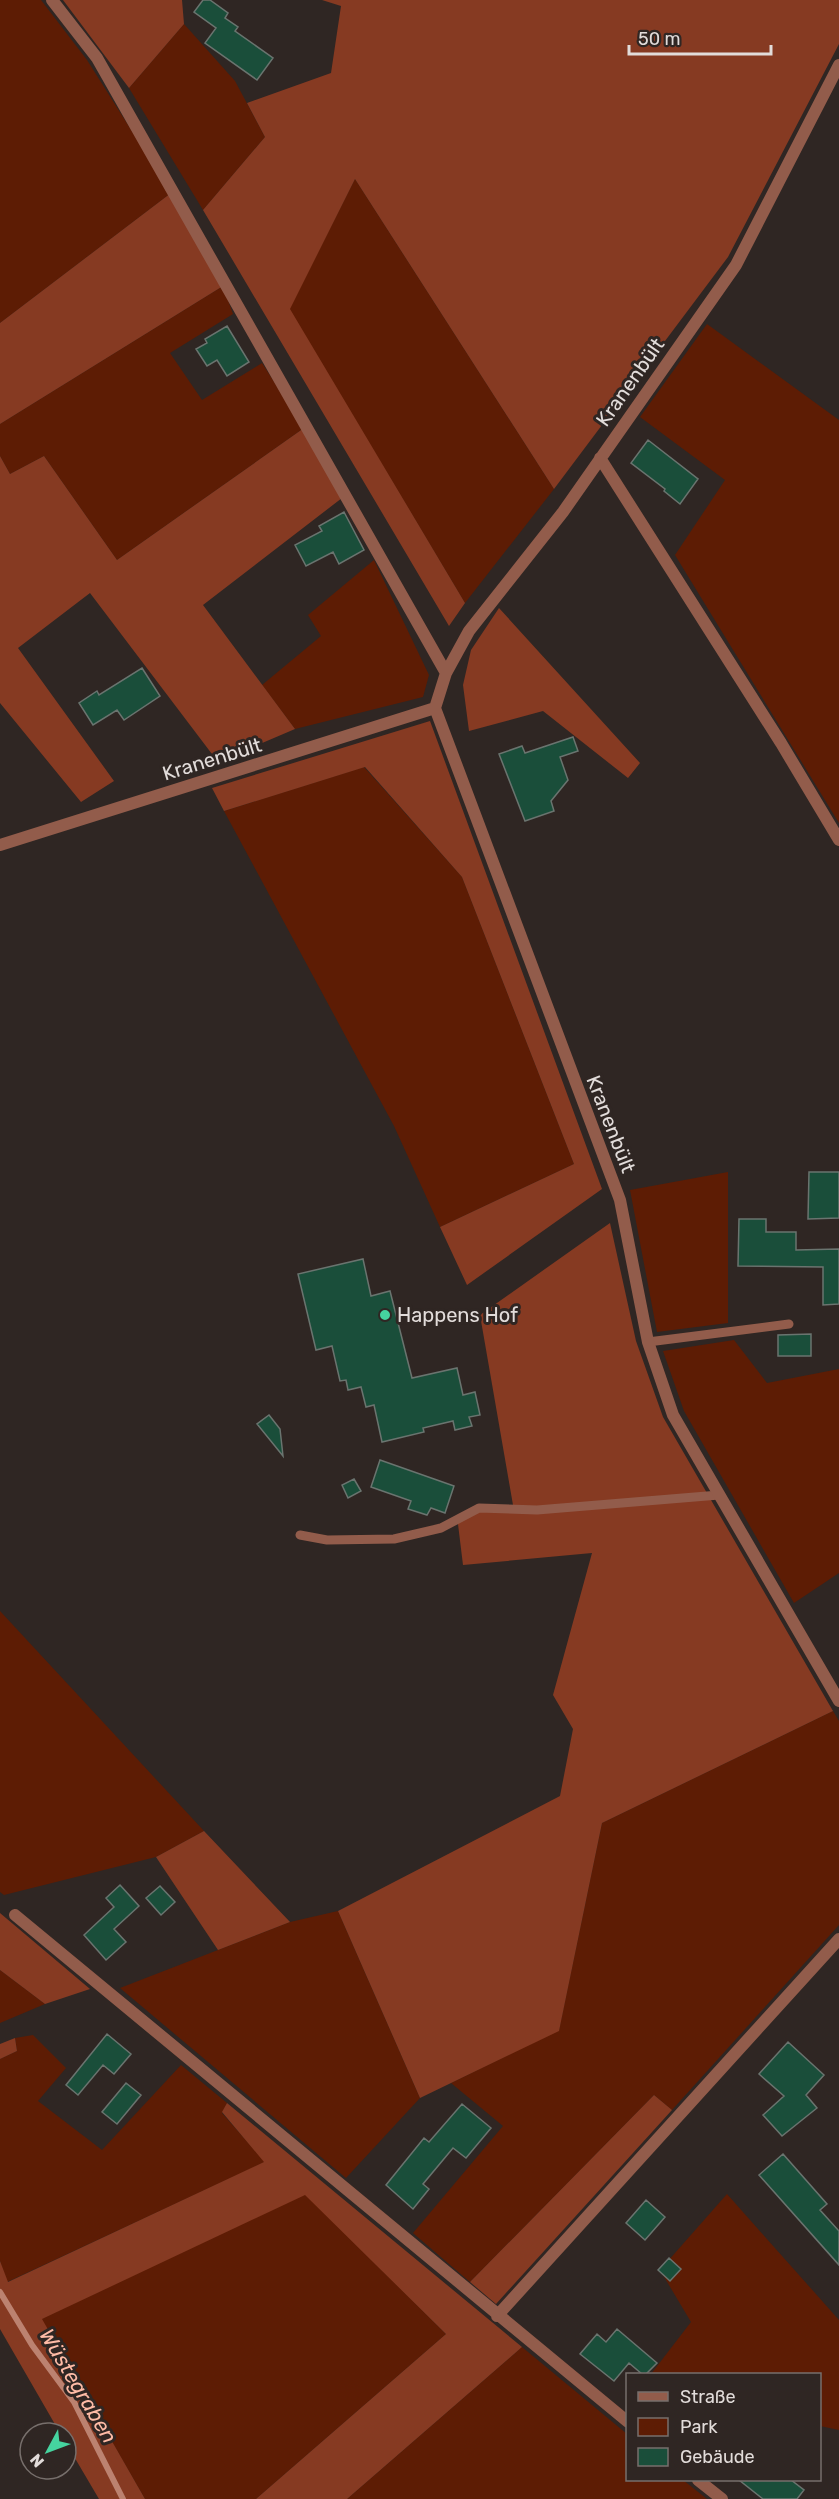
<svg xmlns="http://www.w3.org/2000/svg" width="839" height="2499" font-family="Rubik,sans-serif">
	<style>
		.green { fill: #5d1c04 }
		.forest { fill: #863a22 }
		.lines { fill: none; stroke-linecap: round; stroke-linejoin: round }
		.stream { stroke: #bc8270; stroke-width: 6 }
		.building { fill: #1a4e3a; stroke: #6a746f; stroke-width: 1.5 }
		.lane { stroke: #925c4b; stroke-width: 9 }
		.street { stroke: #925c4b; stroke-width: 12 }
		.poi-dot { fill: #45d49f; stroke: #2f2623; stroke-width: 2 }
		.labels { text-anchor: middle; stroke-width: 6; stroke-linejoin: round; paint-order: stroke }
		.street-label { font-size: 20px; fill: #e2dcda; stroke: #2f2623 }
		.poi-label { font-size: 20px; fill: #e2dcda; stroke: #2f2623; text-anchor: start }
		.water-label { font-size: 21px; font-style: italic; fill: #febba6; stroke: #2f2623 }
	</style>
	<rect width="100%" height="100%" fill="#2f2623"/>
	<!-- green -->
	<path class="green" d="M0,0H41L87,60L171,193L0,323Z
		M184,24L235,81L265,137L203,210L129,88Z
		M355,179L554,489L465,603L289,309Z
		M223,286L233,314L170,353L202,400L262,363L304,428L117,560L44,456L10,474L0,456V424Z
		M707,324L839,420V823L675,555L725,480L640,417Z
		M374,560L429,675L423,697L295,729L262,685L321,636L308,615Z
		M364,767L462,877L574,1164L440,1227L394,1126L224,811Z
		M728,1172V1323L657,1332L630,1190Z
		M734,1340L767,1383L839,1369V1573L794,1603L684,1411L663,1351Z
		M0,1611L204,1831L156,1857L4,1895L0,1892Z
		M833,1711L839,1721V1925L672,2110L654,2095L470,2282L413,2233L503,2126L451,2083L559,2030L602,1823Z
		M338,1911L420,2098L346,2178L120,1988L290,1922Z
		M0,1970L45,2004L0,2023Z
		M33,2035L66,2068L38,2101L102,2150L181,2065L227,2103L222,2113L265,2162L7,2282L0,2261V2059L17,2051L15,2038Z
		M305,2194L446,2334L256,2499H145L41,2319Z
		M727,2194L839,2320V2430L820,2426V2374H651L691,2322L660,2270Z
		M522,2347L627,2434L628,2480H683L707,2499H347Z"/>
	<!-- forest -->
	<path class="forest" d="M63,0H182L184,24L129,88Z
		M322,0H839V44L728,257L554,489L355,179L290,309L465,603L449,626L203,210L265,137L247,103L331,73L341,6Z
		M171,193L223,286L0,424V323Z
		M304,428L342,498L203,605L295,729L218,762L90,593L18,648L114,781L81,802L0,703V456L10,474L44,456L117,560Z
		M499,608L640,763L628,778L543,711L469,731L463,685L471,650Z
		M430,721L602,1189L467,1285L440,1227L574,1164L462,877L365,767L224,811L212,788Z
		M610,1223L636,1341L663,1417L833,1711L602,1823L559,2031L420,2098L338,1911L560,1796L573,1729L553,1695L592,1553L463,1565L457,1516L513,1505L480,1315Z
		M204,1831L290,1922L218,1950L156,1857Z
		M0,1913L90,1989L45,2004L0,1970Z
		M15,2038L17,2051L0,2059V2044Z
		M654,2095L672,2110L496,2304L470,2282Z
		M227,2103L522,2347L347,2499H256L446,2334L305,2195L42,2319L145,2499H99L66,2443V2433H60L0,2329V2261L8,2282L264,2162L222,2112Z"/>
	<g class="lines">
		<!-- stream -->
		<path class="stream" d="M0,2292L32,2345L74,2402L123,2499"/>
	</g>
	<!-- building -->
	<path class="building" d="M203,0H210L228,13L225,18L238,27L235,31L273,58L257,80L205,43L216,28L194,12Z
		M227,326L249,362L227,376L217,360L207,366L196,349L207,343L205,339Z
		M648,440L698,479L680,504L664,491L665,489L631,463Z
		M344,512L364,550L339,564L333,552L306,566L295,545L322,531L319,526Z
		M142,668L160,696L124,720L117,710L93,725L79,703L97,691L99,695Z
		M573,737L578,751L560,757L568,780L551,801L554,811L525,821L499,754L522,746L525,753Z
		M809,1172H839V1218L808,1219Z
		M739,1219H766V1232H796V1250L839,1249V1304L823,1305V1267L738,1266Z
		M363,1259L371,1296L390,1291L412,1378L457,1368L463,1395L475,1392L480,1415L469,1417L472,1426L455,1430L453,1421L423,1428L424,1432L382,1442L374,1405L366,1407L361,1387L348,1390L346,1380L340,1381L332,1346L316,1350L298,1274Z
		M811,1334V1356H778V1335Z
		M269,1415L280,1429L283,1456L257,1424Z
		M380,1460L454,1486L445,1513L431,1508L427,1515L408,1509L411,1501L371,1487Z
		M354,1479L361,1491L348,1498L342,1485Z
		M120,1885L139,1906L114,1929L126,1942L106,1960L84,1935L114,1907L106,1898Z
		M160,1886L175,1902L161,1915L146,1898Z
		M107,2034L131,2054L114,2074L103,2065L78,2095L66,2085Z
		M788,2042L824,2075L806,2095L817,2108L782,2136L763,2115L784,2096L759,2074Z
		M126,2083L141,2095L117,2124L102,2112Z
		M462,2104L491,2128L466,2158L453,2148L423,2184L429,2189L413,2209L386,2185L424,2138L429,2142Z
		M783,2154L827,2204L820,2210L839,2231V2265L759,2175Z
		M646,2200L665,2217L645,2240L626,2223Z
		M669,2258L681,2269L670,2281L658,2270Z
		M617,2329L657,2363L646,2374H642L629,2363L614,2381L580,2354L597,2334L606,2342Z
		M739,2480H791L804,2490L797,2499H763Z"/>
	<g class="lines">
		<!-- lane -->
		<path class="lane" d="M648,1342L789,1324
			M300,1535L327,1540L394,1539L441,1528L479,1508L537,1510L719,1495"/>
		<!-- street -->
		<path class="street" d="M52,0L97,58L446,673
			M839,65L736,265L563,512L469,631L446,673L435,708L620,1200L648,1342L673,1415L839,1701
			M600,458L781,743L839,840
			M0,845L435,708
			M15,1915L628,2422
			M497,2316L839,1939
			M698,2480L722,2499"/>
	</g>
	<!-- markers -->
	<circle class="poi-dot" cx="385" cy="1315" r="6"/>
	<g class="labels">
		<!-- street labels -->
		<g class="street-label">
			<text transform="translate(630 382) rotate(-55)" y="7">Kranenbült</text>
			<text transform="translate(212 759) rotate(-17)" y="7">Kranenbült</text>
			<text transform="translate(611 1124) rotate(69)" y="7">Kranenbült</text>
		</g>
		<!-- poi labels -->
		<g class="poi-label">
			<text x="397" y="1322">Happens Hof</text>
		</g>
		<!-- water labels -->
		<g class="water-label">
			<text transform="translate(78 2386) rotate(59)" y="7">Wüstegraben</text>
		</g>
	</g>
	<!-- legend -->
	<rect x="626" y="2373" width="195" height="108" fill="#2f2623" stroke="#776f6c" stroke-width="1.5"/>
	<rect x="638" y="2392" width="30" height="9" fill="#925c4b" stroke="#776f6c" stroke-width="1.5"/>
	<text x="680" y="2403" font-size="18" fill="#e2dcda">Straße</text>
	<rect x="638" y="2418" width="30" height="18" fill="#5d1c04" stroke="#776f6c" stroke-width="1.5"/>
	<text x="680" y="2433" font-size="18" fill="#e2dcda">Park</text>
	<rect x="638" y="2448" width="30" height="18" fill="#1a4e3a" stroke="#776f6c" stroke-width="1.5"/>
	<text x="680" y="2463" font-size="18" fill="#e2dcda">Gebäude</text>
	<!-- north arrow -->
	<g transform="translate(48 2451) rotate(229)"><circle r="28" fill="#2f2623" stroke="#776f6c" stroke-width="1.5"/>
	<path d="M0-4.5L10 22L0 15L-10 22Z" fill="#45d49f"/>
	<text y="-9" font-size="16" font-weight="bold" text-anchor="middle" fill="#e2dcda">N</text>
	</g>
	<!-- scale -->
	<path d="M629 45v9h142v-9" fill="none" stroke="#e2dcda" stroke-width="3"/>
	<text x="638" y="45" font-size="18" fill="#e2dcda" stroke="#2f2623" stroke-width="4.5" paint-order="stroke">50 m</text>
</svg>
